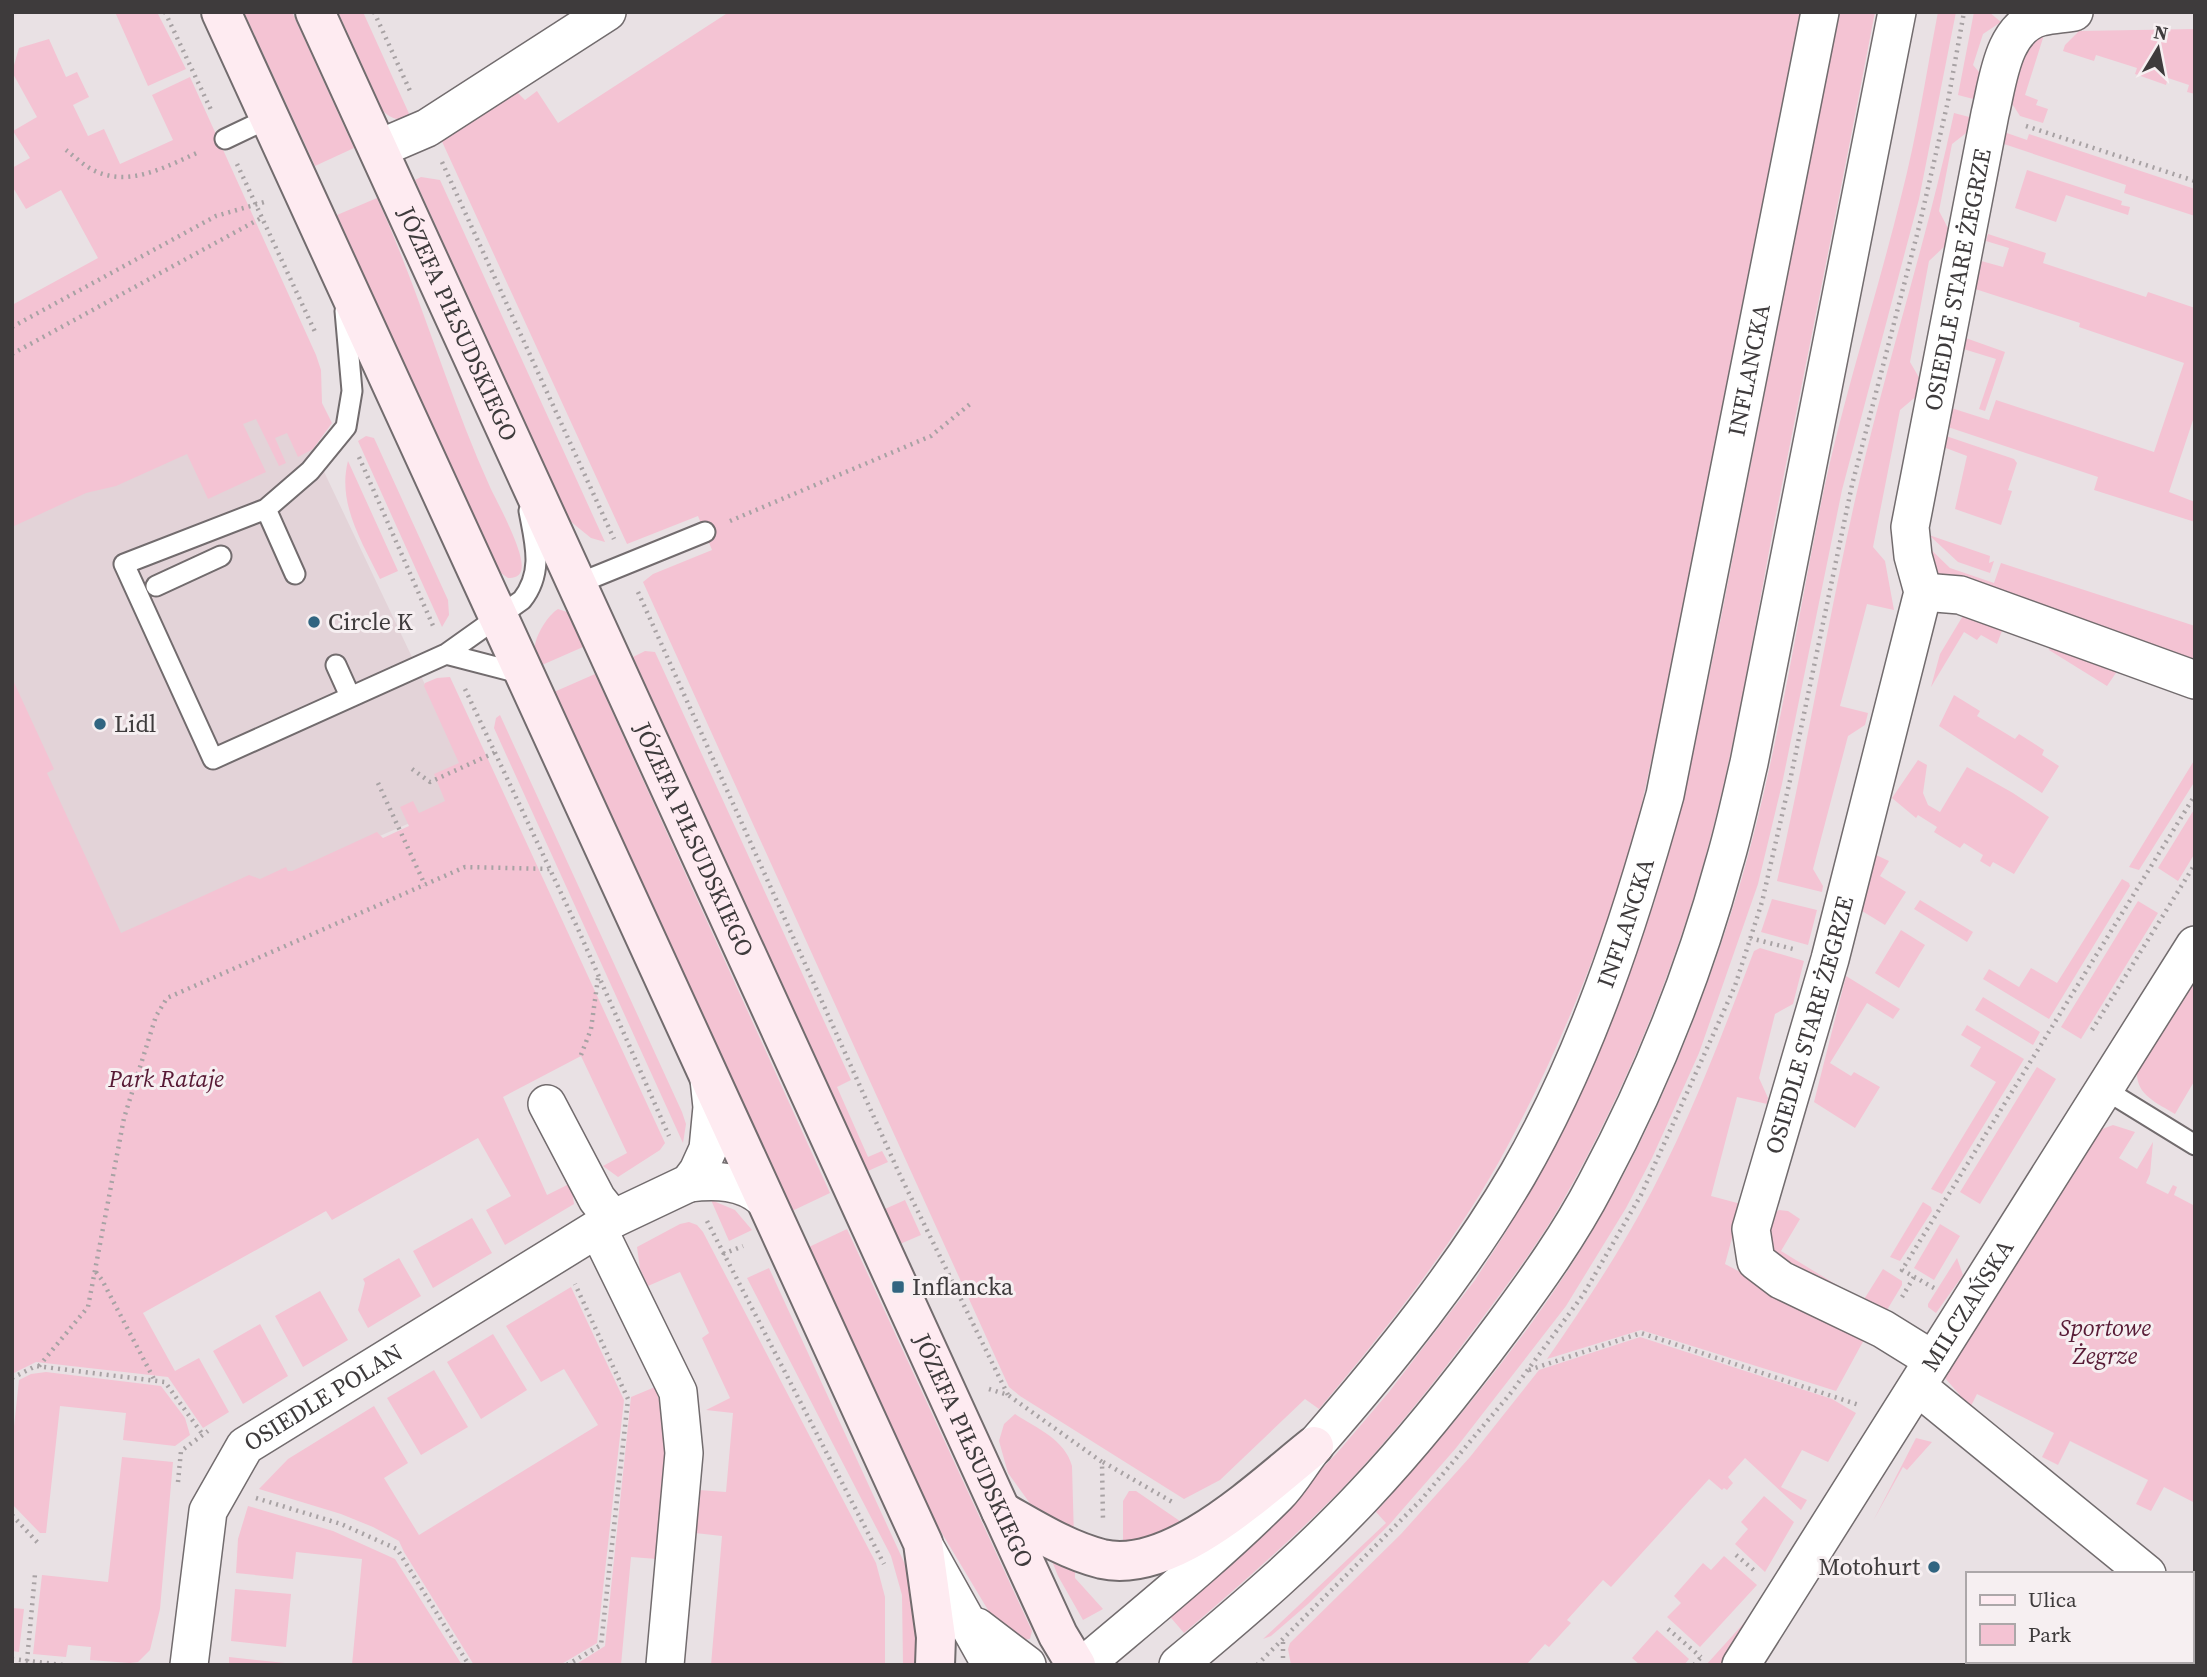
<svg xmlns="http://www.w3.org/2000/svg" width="2207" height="1677" font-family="'Source Serif 4',serif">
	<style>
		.built { fill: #e3d3d8 }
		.green { fill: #f4c3d3 }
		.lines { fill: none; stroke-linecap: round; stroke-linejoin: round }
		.lane-casing { stroke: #726c6e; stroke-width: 23 }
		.street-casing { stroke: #726c6e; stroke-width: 40 }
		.secondary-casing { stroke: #726c6e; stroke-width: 42 }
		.path { stroke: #a8a2a4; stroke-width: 4.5; stroke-dasharray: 2 5; stroke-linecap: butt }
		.lane { stroke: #fff; stroke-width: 19 }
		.street { stroke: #fff; stroke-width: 37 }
		.secondary { stroke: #feebf1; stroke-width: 38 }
		.poi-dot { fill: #316581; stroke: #f6eff1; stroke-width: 2.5 }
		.labels { text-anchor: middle; stroke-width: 6; stroke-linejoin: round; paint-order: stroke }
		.street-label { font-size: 24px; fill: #3e3b3c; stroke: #f6eff1 }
		.poi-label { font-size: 24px; fill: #3e3b3c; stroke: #f6eff1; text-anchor: start }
		.park-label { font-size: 24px; font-style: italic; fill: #571a35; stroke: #f6eff1 }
	</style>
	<rect width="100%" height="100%" fill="#e9e1e4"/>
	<!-- built -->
	<path class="built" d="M271,360L477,794L104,955L12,749V508Z"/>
	<!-- green -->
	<path class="green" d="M115,12H157L186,69L148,86Z
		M244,12H292L354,148L315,166Z
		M338,12H363L411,118C399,120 392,120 383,111Z
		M729,12H1800L1656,740C1647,778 1640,817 1629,854C1598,954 1557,1054 1507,1147C1456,1242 1388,1327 1319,1409L1305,1399L1220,1480L1184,1499L1020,1396L1009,1387L643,582L653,574L712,550L698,516L627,544L439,135L515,90L525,100L537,91L558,123Z
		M1839,12H1875C1842,185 1807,358 1773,530C1749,658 1729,788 1689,912C1657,1012 1613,1113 1561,1204C1537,1246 1507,1285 1478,1324C1435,1382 1389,1440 1339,1492C1290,1541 1237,1588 1184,1633L1166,1612L1284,1508L1337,1453L1389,1392L1475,1280L1504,1235L1550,1155L1591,1070L1654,904L1688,776L1719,628Z
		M1938,12H1956L1919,199L1842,490L1782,784L1758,884L1699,1053L1652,1158L1626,1208L1566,1306L1456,1448L1389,1525L1308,1604L1271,1636L1263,1639L1386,1523L1376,1512C1450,1429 1523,1343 1582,1248C1650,1138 1704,1005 1741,881C1778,753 1797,620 1824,489C1845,391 1877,295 1901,197C1917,136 1926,74 1938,12Z
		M1974,12H1989L2001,22L1983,34L1973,65L1985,79L1977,100L1958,95Z
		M2195,29V94L2187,92L2189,85L2168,78L2166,85L2135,74L2137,68L2096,55L2094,61L2063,51L2065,45L2079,31Z
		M2042,33L2043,38L2025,95L2038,100L2036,105L2048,109L2043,123L2020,116L2009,99C2016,74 2022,50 2042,33Z
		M49,39L66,77L77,72L89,97L73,105L88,136L104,129L120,164L173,140L152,95L190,77L316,355L321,370L322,403L332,423L313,449L298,457L287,433L275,438L286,463L279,466L256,419L243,424L266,472L208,499L187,454L116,486L86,493L12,527V305L98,258L61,190L26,209L12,186V168L30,158L13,131L37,117L12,72L19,48Z
		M1954,113L1973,118L1970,130L1952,144L1939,211L1950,232L1947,244L1929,261L1910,362L1921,381L1919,394L1900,410L1873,547L1885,561L1894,610L1867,604L1840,706L1868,713L1865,725L1848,736L1813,869L1823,886L1822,892L1777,881C1807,750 1828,618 1858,487C1887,362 1927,239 1954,113Z
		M2001,131L2027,140L2029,134L2195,189V216L2124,193L2126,185L1998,142Z
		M2027,170L2122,201L2121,205L2130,207L2128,215L2066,195L2056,222L2015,208Z
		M421,177L440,180L605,542L591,538L570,521L415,180Z
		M377,198C420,292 447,392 490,487C497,502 527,556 521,571C519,577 514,578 508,578L498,571L337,215Z
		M1988,234L2046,253L2043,263L2146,297L2148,292L2195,308V414L2169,492L2195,502V522L2094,490L2098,477L1942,425L1945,406L1989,420L1996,400L2154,452L2184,363L2079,327L2080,323L1969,287L1974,259L2003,267L2009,248L1986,241Z
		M1960,336L2005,352L1985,411L1979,409L1996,359L1957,347Z
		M1940,434L2014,459L2017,463L2008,490L2012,491L2001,525L1955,509L1967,456L1938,445Z
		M366,436L374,438L448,600L449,615L442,627L358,441Z
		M348,461L398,571L380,579C362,542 337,503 348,461Z
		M1929,535L1990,556L1989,563L1994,561L1990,573L1958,562Z
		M1920,539L1950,568L1994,583L2001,563L2195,626V668L1937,576Z
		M558,609L567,612L583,647L542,665C540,660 536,654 535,649C534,637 548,615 558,609Z
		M1967,609L2005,623L1997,644L1981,635L1977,640L1964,632L1931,687L1940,654Z
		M2053,640L2122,664L2107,686L2049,650Z
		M645,651L655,652L851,1080L837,1087L868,1157L882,1151L888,1162L868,1171L633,657Z
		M595,674L830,1193L792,1211L554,692Z
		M450,677L665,1143L660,1150L618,1177L603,1166L627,1153L581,1056L503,1097L547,1195L571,1183L574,1204L505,1245L486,1210L511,1196L478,1138L332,1220L326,1211L143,1313L175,1371L199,1358L229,1412L203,1428L168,1377L36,1362L12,1374V678L54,769L47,773L121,933L249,875L260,879L286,867L288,871H292L377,832L383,838L409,826L400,807L413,801L419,813L445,801L434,774L459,763L424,686L425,683L437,678Z
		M1954,695L1980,711L1977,716L2015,739L2019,734L2044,750L2042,755L2059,766L2042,793L1939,726Z
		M500,715L682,1112L686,1124L683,1143L494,728L496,718Z
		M2195,759V781L2139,870L2129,867Z
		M1918,760L1927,765L1923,793L1928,805L1940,812L1967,767L2013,793L2049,817L2014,874L1993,862L1990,867L1980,861L1983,855L1964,843L1960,848L1934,832L1937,827L1918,815L1916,818L1892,798Z
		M2195,808V853L2178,881L2158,868Z
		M1863,849L1889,861L1880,876L1906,892L1885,925L1849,903Z
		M2122,879L2129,883L2130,886L2049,1019L1983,979L1989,969L2019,987L2031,968L2057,983Z
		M1772,899L1817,910L1808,945L1761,932Z
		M1920,900L1973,932L1967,942L1914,909Z
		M2138,901L2158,913L2081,1039L2061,1027Z
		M1901,930L1925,945L1899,988L1875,973Z
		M1760,948L1804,961L1793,1004L1775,1014L1759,1078L1768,1098L1767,1104L1737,1097L1711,1196L1741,1204L1725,1264L1865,1338L1836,1391L1641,1330L1547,1359C1579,1313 1611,1265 1639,1215C1686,1131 1720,1040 1754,951Z
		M2195,968V1080L2175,1114C2157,1103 2136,1095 2137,1072Z
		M1846,976L1900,1009L1893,1019L1867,1003L1830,1063L1851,1076L1854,1072L1880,1087L1855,1128L1814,1102Z
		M1983,997L2040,1032L2033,1045L1975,1010Z
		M1967,1025L2024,1059L1942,1194L1931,1189L1996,1082L1970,1066L1981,1047L1961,1035Z
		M2037,1067L2056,1079L1980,1204L1960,1192Z
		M2113,1125L2135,1132L2119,1158L2137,1169L2153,1142L2150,1174L2146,1183L2168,1194L2173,1185L2177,1187L2174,1195L2195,1206V1503L2164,1487L2151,1511L2136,1504L2148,1480L2070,1441L2058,1465L2042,1457L2054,1433L1977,1394L1965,1418L1959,1394L1944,1377L2097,1131Z
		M711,1200L735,1210L752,1230L729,1241Z
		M905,1200L921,1235L900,1244L885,1209Z
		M1923,1202L1931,1207L1932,1211L1900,1261L1890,1257Z
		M1779,1210L1788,1211L1800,1219L1781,1251L1863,1301L1883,1269L1902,1281V1285L1884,1315L1768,1252C1767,1234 1761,1221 1779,1210Z
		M472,1218L492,1253L433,1288L413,1251Z
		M689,1222L697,1225L703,1232L876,1563L885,1597V1665H711L722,1536L695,1533L699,1490L726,1492L733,1413L706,1410L730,1398L702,1338L709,1333L680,1272L648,1286L640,1269L637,1247L680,1224Z
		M1940,1224L1960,1236L1934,1280L1914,1268Z
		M847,1229L1032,1631L1030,1639L1022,1640L1000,1624L988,1610L937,1525L809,1247Z
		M399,1258L421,1296L368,1328L358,1310L365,1283L363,1279Z
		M1957,1258L1963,1275L1936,1313L1928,1307V1304Z
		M769,1268L909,1573L921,1665H903L902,1595L891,1556L747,1278Z
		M571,1287L624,1400L597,1643L560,1665H474L404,1552L399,1541L373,1527L341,1514L259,1489L288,1459L374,1406L408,1463L384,1478L419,1535L598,1425L564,1369L541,1382L506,1326Z
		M320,1291L348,1340L303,1367L275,1316Z
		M260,1324L288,1376L243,1404L213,1351Z
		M493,1334L527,1390L481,1419L447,1362Z
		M1640,1337L1832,1399L1856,1413L1828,1462L1802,1450L1781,1487L1807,1500L1801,1510L1745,1458L1728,1477L1733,1483L1727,1490L1724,1488L1722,1490L1709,1479L1611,1587L1603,1580L1567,1620L1571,1623L1549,1647L1545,1644L1526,1665H1291L1288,1649L1290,1643L1401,1534L1470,1457L1539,1370Z
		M434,1370L468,1427L421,1455L387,1398Z
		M46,1372L161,1386L185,1418L190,1435L175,1446L123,1440L126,1413L60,1406L46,1533H40L12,1504V1445L19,1380L31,1374Z
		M655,1387C674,1443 663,1502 657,1559L631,1557L621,1665H575L605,1646L631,1397Z
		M1015,1414C1036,1428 1065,1439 1072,1466L1074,1538L1034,1509L1008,1473L999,1441L1004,1424Z
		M1916,1438L1932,1442L1907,1470L1903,1467L1873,1521Z
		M122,1457L173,1462L160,1609L150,1650L138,1662L130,1663L90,1660L91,1647L68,1645L66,1657L33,1654L42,1575L108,1582Z
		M1129,1491H1136L1190,1528L1123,1548V1501Z
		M1764,1496L1794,1522L1765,1572L1735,1544L1748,1529L1741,1522Z
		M248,1506L333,1531L395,1559L462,1665H352L362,1559L296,1552L293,1579L236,1573L238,1539Z
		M1724,1556L1757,1585L1700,1647L1667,1617L1681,1603L1674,1596L1703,1563L1711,1570Z
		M1052,1561L1075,1569V1578L1103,1609L1083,1620L1058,1576Z
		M235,1589L291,1594L286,1647L231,1641Z
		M1772,1592L1730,1665H1706Z
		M12,1608L24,1609L19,1652L12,1651Z
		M1657,1630L1689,1659L1684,1665H1640L1632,1658Z
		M229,1657L285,1663L284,1665H229Z"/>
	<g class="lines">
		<defs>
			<path id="lane" d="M225,139L269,118
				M345,311L352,391L346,427L310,471L266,509L124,564L213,759L446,654L522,600C544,572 535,543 529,511
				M266,509L295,574
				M577,584L705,532
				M156,586L221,556
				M446,654L523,674
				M336,665L350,696
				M2104,1089L2195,1145"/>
			<g id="street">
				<path d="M378,149L427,128L607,12"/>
				<path d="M1923,592L1960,595L2195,680"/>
				<path d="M547,1104L597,1199L613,1219"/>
				<path d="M689,1183C715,1180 743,1180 764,1199"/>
				<path d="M598,1229L678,1392L684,1453L665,1665"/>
				<path id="s1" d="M1933,1360L1883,1329L1781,1280L1756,1261L1751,1229L1830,959L1923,592L1913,556L1910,527L1990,114C1998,82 2002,27 2041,17C2051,14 2063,14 2074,12"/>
				<path d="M1918,1387L2147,1574"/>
				<path d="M925,1547L991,1665"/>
				<path d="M977,1627L1027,1665"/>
				<path id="s2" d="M189,1665L208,1511L245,1446L613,1219L689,1183L698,1171L708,1149L712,1107L709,1079"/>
				<path id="s3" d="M1084,1665C1150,1609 1216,1556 1277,1495C1292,1480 1302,1460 1316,1444C1390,1359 1461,1271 1518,1174C1586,1056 1629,925 1665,795L1820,12"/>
				<path d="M1178,1665C1243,1611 1307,1556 1364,1495C1414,1442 1460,1384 1503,1326C1537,1280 1570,1234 1596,1184C1650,1083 1694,974 1724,864C1734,831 1741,797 1749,763L1897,12"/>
				<path id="s4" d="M1741,1665L2195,945"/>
			</g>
			<g id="secondary">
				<path d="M221,12L923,1543L936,1637L935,1665"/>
				<path id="s5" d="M315,12L1001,1511L1058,1635L1076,1665"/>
				<path d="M1001,1511C1033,1529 1066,1550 1102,1559C1173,1575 1262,1487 1314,1446"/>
			</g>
		</defs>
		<!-- lane casing -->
		<use href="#lane" class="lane-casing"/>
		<!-- street casing -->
		<use href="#street" class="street-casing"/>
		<!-- secondary casing -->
		<use href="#secondary" class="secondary-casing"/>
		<!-- path -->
		<path class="path" d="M165,12L212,112
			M374,12L411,93
			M2026,126L2195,181
			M66,150C74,156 83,165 93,170C129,188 165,167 199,152
			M442,162L614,539
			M237,164L316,334
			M12,327L216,216L268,201
			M12,354L263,217
			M359,457L434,628
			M730,521L931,436L970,404
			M638,592L899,1173L1008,1395
			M465,689L578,929L669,1136
			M412,769L430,782L496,752
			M378,783L425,885
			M1750,938L1793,949
			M2092,1030L2195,864
			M581,1055L591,1029L598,978
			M707,1221L884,1564
			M723,1254L743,1246
			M96,1272L102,1280L155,1381
			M1934,1288L1902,1270L2195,795
			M1902,1297L1914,1277
			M39,1366L88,1307L124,1118L156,1016L167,998L465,867L550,869
			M1529,1370L1641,1333L1859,1405
			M12,1378L36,1366L165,1382L203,1435
			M989,1389L1008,1395L1102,1462L1103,1521
			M1103,1462L1174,1503
			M178,1482L181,1451L208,1431
			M256,1498L341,1524L397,1549L469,1665
			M12,1515L38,1543
			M1736,1555L1756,1572
			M2191,1603L2195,1598
			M2191,1607L2195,1606
			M1668,1629L1701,1657
			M12,1659L63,1665
			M27,1661L35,1574
			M567,1665L601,1645L628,1399L575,1284
			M1257,1665L1421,1500L1510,1394L1583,1295L1641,1195L1735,986L1762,902L1791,776L1852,485L1919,227L1948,101L1964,12
			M1283,1665V1641
			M1694,1665L1703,1655"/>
		<!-- lane -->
		<use href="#lane" class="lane"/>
		<!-- street -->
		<use href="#street" class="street"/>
		<!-- secondary -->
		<use href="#secondary" class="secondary"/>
	</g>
	<!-- markers -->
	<g class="poi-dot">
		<circle cx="314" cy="622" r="7"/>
		<circle cx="100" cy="724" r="7"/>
		<rect x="891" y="1280" width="14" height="14" rx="3.5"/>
		<circle cx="1934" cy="1567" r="7"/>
	</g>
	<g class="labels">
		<!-- street labels -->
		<g class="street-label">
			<text dy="8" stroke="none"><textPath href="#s1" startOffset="1214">OSIEDLE STARE ŻEGRZE</textPath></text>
			<text dy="8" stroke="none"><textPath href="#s5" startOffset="343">JÓZEFA PIŁSUDSKIEGO</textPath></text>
			<text dy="8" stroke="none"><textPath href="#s3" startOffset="1500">INFLANCKA</textPath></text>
			<text dy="8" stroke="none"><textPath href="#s5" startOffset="910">JÓZEFA PIŁSUDSKIEGO</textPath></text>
			<text dy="8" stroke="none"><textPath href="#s3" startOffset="933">INFLANCKA</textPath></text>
			<text dy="8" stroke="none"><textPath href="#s1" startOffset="448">OSIEDLE STARE ŻEGRZE</textPath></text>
			<text dy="8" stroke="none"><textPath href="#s4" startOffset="425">MILCZAŃSKA</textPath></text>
			<text dy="8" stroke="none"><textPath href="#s2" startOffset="322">OSIEDLE POLAN</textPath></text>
			<text dy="8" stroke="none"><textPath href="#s5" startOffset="1582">JÓZEFA PIŁSUDSKIEGO</textPath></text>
		</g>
		<!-- poi labels -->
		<g class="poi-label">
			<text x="328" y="630">Circle K</text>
			<text x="114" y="732">Lidl</text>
			<text x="912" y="1295">Inflancka</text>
			<text x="1920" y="1575" text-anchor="end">Motohurt</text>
		</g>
		<!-- park labels -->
		<g class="park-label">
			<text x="166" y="1087">Park Rataje</text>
			<text x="2105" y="1336">Sportowe<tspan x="2105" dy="28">Żegrze</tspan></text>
		</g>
	</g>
	<!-- border -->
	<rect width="2207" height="1677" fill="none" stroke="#3e3b3c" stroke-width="28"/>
	<!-- legend -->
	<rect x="1966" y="1572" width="228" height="91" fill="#f6eff1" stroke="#aca7a9" stroke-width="2"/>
	<rect x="1980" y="1595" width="35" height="10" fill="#feebf1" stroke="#aca7a9" stroke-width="2"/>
	<text x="2028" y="1607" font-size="21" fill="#3e3b3c">Ulica</text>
	<rect x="1980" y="1624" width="35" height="21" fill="#f4c3d3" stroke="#aca7a9" stroke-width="2"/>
	<text x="2028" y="1642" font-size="21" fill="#3e3b3c">Park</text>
	<!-- north arrow -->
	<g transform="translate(2158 49) rotate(10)" stroke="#f6eff1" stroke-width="5" paint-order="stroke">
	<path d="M0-5L12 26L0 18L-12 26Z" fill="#3e3b3c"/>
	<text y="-10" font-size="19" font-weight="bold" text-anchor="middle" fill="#3e3b3c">N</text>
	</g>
</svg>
